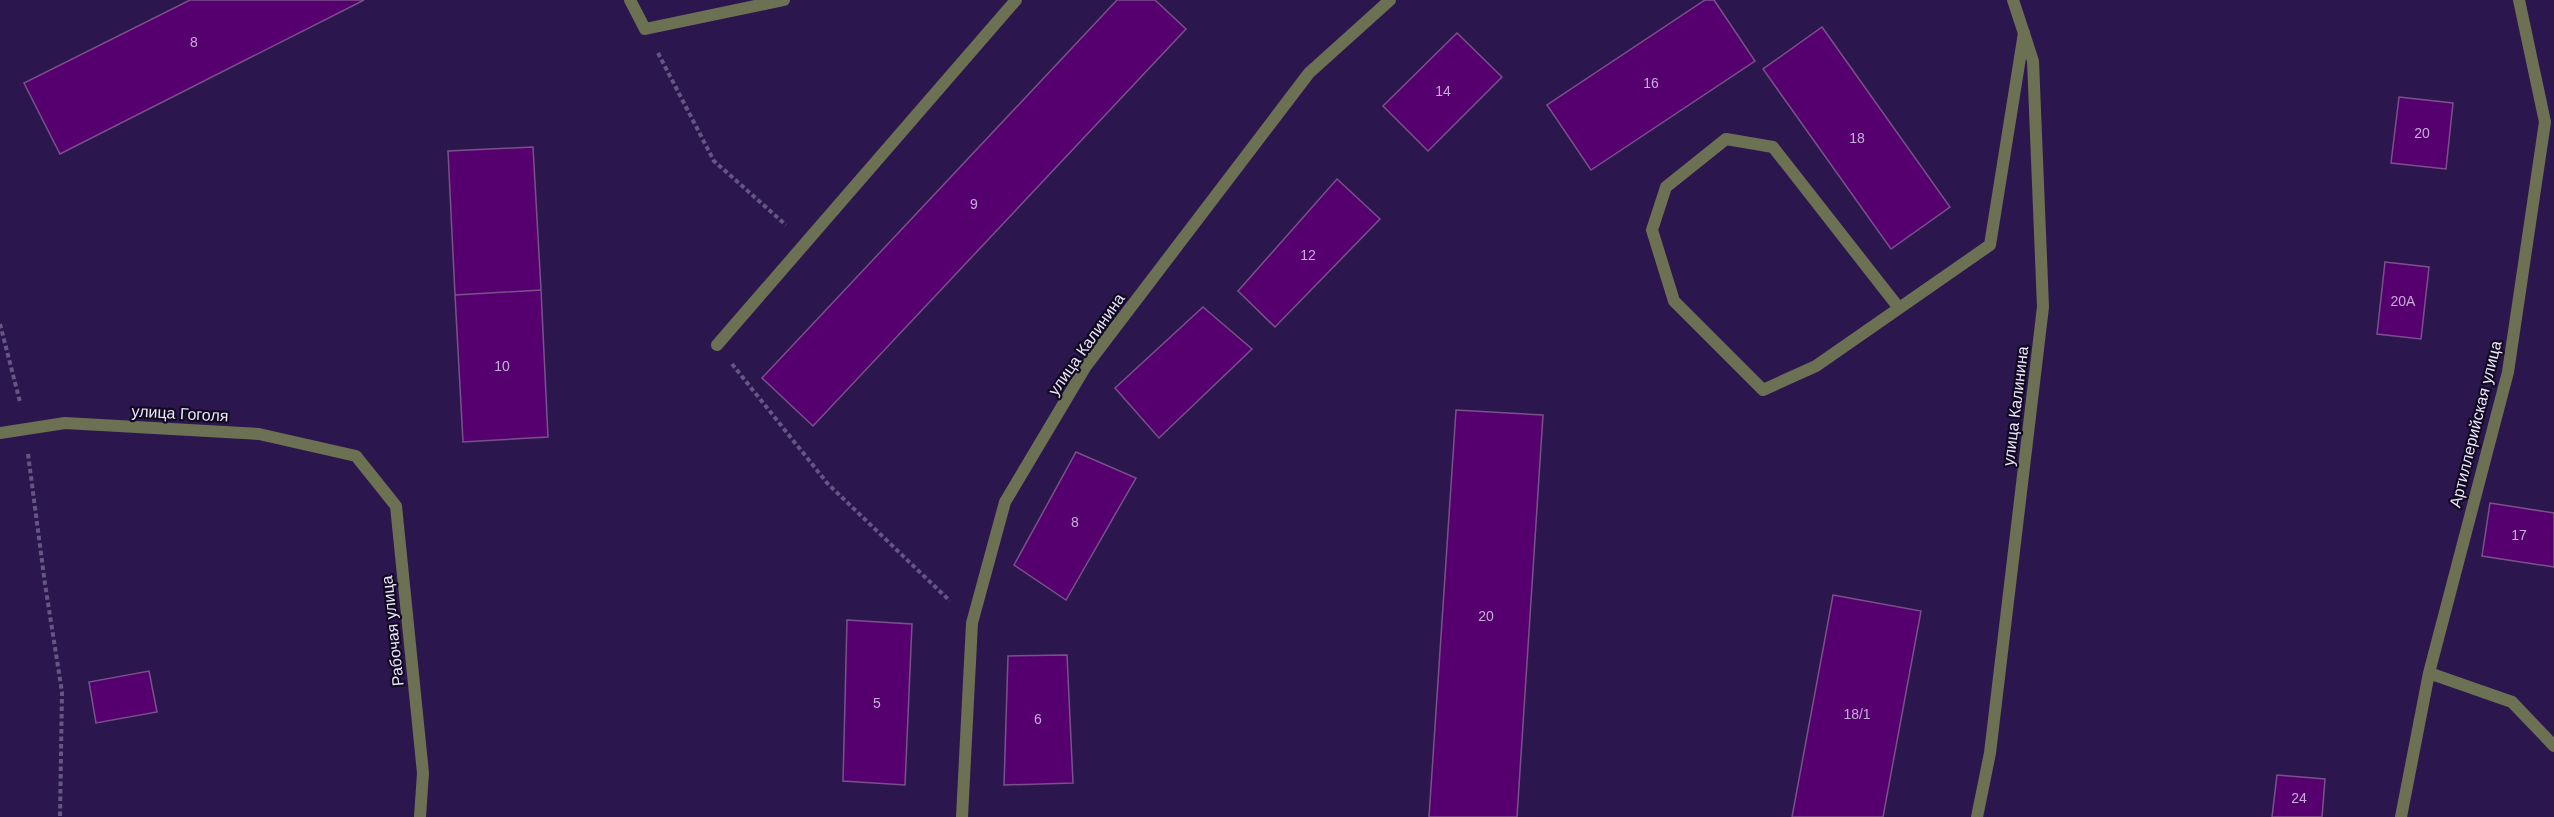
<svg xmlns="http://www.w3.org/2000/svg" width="2554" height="817" font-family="Arial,sans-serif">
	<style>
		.building { fill: #56006f; stroke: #795189; stroke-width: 1.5 }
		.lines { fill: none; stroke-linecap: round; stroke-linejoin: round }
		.path { stroke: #655683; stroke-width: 4; stroke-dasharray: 4.5 3; stroke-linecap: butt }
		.service { stroke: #6c7154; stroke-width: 12 }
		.minor { stroke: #6c7154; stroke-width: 12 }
		.labels { text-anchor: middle; stroke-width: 4.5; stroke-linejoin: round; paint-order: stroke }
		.number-label { font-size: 14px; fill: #c6acd8 }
		.street-label { font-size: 16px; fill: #ebe6fb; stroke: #110921 }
	</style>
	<rect width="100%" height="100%" fill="#2b174e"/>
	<!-- building -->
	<path class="building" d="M190,0H364L60,154L24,83Z
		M1117,0H1155L1186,29L813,426L762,378Z
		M1705,0H1714L1755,61L1591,170L1547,105Z
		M1822,27L1950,207L1891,249L1763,69Z
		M1457,33L1502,77L1428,151L1383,106Z
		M2399,97L2453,103L2446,169L2391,163Z
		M533,147L541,290L455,295L448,151Z
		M1337,179L1380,219L1275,327L1238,291Z
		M2385,262L2429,267L2421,339L2377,334Z
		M541,290L548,437L463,442L455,295Z
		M1203,307L1252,349L1159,438L1115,388Z
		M1456,410L1543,415L1517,817H1429Z
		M1076,452L1136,478L1066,600L1014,565Z
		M2490,503L2554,513V567L2482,556Z
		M1833,595L1921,611L1883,817H1792Z
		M847,620L912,624L905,785L843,781Z
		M1067,655L1073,783L1004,785L1008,656Z
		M149,671L157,712L96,723L89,682Z
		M2277,775L2325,779L2322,817H2272Z"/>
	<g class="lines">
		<!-- path -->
		<path class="path" d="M658,53L714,161L786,225
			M0,324L20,402
			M732,364L828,484L950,601
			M28,454L45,584L62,692L60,817"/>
		<!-- service -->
		<path class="service" d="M1899,308L1773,147L1726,139L1666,187L1652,230L1674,301L1763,390L1816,366L1990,245L2024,33
			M717,345L1016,0
			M0,433L65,423L259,434L356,456L396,506L423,773L420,817"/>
		<!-- minor -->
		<path class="minor" d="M630,0L645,29L784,0
			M2429,673L2512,702L2554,746
			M962,817L972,623L1005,502L1086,366L1309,73L1390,0
			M1977,817L1990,753L2043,307L2033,61L2013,0
			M2401,817L2429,673L2508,372L2545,122L2519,0"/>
	</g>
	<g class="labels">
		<!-- number labels -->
		<g class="number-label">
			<text x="194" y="47">8</text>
			<text x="1651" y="88">16</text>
			<text x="1443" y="96">14</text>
			<text x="2422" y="138">20</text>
			<text x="1857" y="143">18</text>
			<text x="974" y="209">9</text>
			<text x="1308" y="260">12</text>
			<text x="2403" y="306">20А</text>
			<text x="502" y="371">10</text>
			<text x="1075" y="527">8</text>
			<text x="2519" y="540">17</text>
			<text x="1486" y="621">20</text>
			<text x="877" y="708">5</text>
			<text x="1857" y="719">18/1</text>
			<text x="1038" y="724">6</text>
			<text x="2299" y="803">24</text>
		</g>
		<!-- street labels -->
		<g class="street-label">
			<text transform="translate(1086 344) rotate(-55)" y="6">улица Калинина</text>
			<text transform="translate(2015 406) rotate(-83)" y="6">улица Калинина</text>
			<text transform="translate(180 413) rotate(3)" y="6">улица Гоголя</text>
			<text transform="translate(2475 424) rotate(-76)" y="6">Артиллерийская улица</text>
			<text transform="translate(392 631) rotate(-96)" y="6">Рабочая улица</text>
		</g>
	</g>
</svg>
